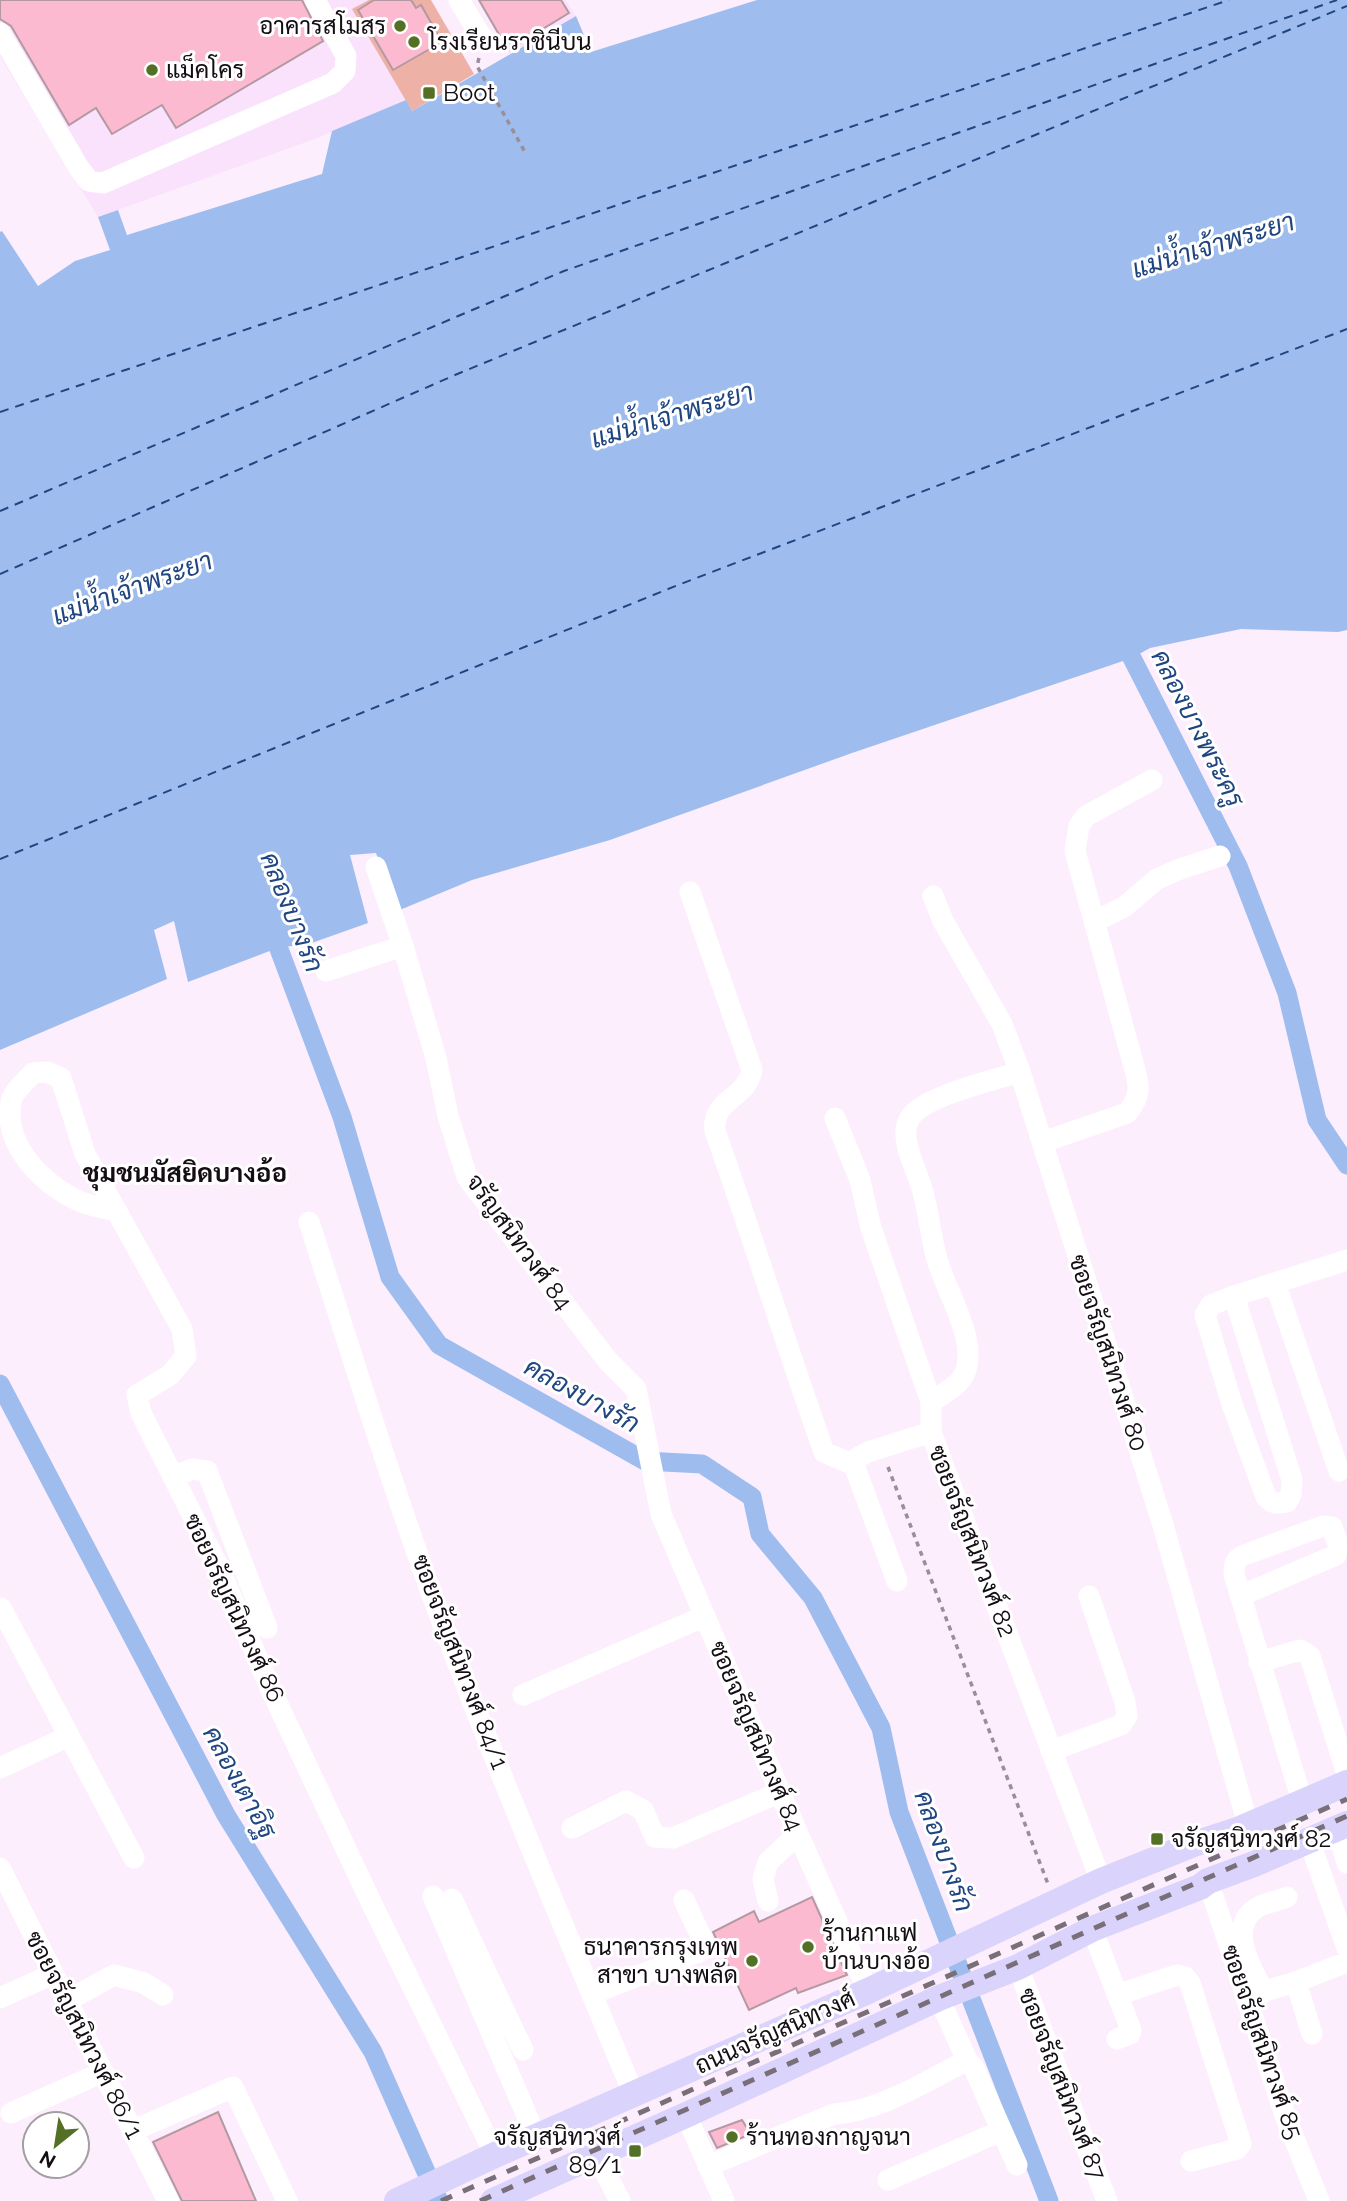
<svg xmlns="http://www.w3.org/2000/svg" width="1347" height="2201" font-family="Raleway,Sarabun,sans-serif">
	<style>
		.built { fill: #fae2fc }
		.green { fill: #eeb1a6 }
		.water { fill: #9ebdee }
		.lines { fill: none; stroke-linecap: round; stroke-linejoin: round }
		.canal { stroke: #9ebdee; stroke-width: 19 }
		.ferry { stroke: #204681; stroke-width: 2; stroke-dasharray: 9 7; stroke-linecap: butt }
		.building { fill: #fbbad0; stroke: #b399a2; stroke-width: 2 }
		.path { stroke: #998e99; stroke-width: 3.5; stroke-dasharray: 5 5; stroke-linecap: butt }
		.minor { stroke: #fff; stroke-width: 21 }
		.major { stroke: #dad4fd; stroke-width: 26 }
		.rail { stroke: #796f79; stroke-width: 5; stroke-dasharray: 12 12; stroke-linecap: butt }
		.poi-dot { fill: #537025; stroke: #fff; stroke-width: 2.5 }
		.labels { text-anchor: middle; stroke-width: 6; stroke-linejoin: round; paint-order: stroke }
		.poi-label { font-size: 24px; fill: #140e14; stroke: #fff; text-anchor: start }
		.street-label { font-size: 24px; fill: #140e14; stroke: #fff }
		.water-label { font-size: 26px; font-style: italic; fill: #204681; stroke: #fff }
		.neighbourhood-label { font-size: 26px; font-weight: bold; fill: #140e14; stroke: #fff }
	</style>
	<rect width="100%" height="100%" fill="#fdeefd"/>
	<!-- built -->
	<path class="built" d="M0,0H431L474,74L406,100L315,139L98,217L0,56Z
		M477,0H566L576,16L509,54Z"/>
	<!-- green -->
	<path class="green" d="M369,0H431L474,74L412,111L352,9Z"/>
	<!-- water -->
	<path class="water" d="M757,0H1347V630L1338,632L1241,629L1150,648L1132,658L852,753L610,840L472,880L395,912L376,853L350,855L368,923L306,945L280,947L188,982L174,921L154,930L167,979L0,1050V232L2,231L38,286L75,261L110,250L98,217L118,210L127,235L322,174L332,131L406,100L412,111L576,16L591,52Z"/>
	<g class="lines">
		<!-- canal -->
		<path class="canal" d="M1123,634L1132,658L1238,866L1287,993L1317,1120L1347,1165
			M270,925L342,1117L390,1277L439,1345L645,1461L702,1464L752,1497L760,1534L813,1598L881,1728L899,1812L1049,2201
			M0,1384L226,1815L373,2052L439,2201"/>
		<!-- ferry -->
		<path class="ferry" d="M0,412L1229,0
			M0,511L564,271L1337,0
			M0,574L455,375L1347,6
			M0,859L678,585L1347,329"/>
	</g>
	<!-- building -->
	<path class="building" d="M0,0H302L323,41L176,128L162,105L112,134L96,108L69,125L11,26L0,19Z
		M374,0H411L416,8L421,5L442,42L393,70L358,10Z
		M479,0H561L569,13L508,50Z
		M812,1897L847,1975L798,1993L796,1988L749,2010L713,1932L754,1911L759,1922Z
		M218,2112L256,2201H182L153,2142Z
		M742,2120L751,2134L717,2148L709,2132Z"/>
	<g class="lines">
		<!-- path -->
		<path class="path" d="M479,58L477,66L526,154
			M888,1467L1048,1884"/>
		<!-- minor -->
		<path class="minor" d="M459,0L483,40
			M0,33L79,168L89,181L103,183L333,83L345,71L346,56L315,0
			M376,867L403,946L436,1058L448,1116L467,1177L608,1361L636,1389L661,1514L798,1834L868,1991
			M690,892L752,1070C747,1099 711,1099 715,1131C753,1238 786,1345 824,1452L854,1465L897,1581
			M933,896L943,921L1002,1024L1020,1072L1163,1525L1248,1825
			M1094,922L1124,907L1157,879L1180,869L1220,856
			M326,971L403,946
			M835,1118L860,1180L871,1228L931,1402V1432L942,1462L1101,1881
			M1043,1142L1127,1113C1144,1093 1138,1082 1132,1059L1075,851L1079,826L1086,816L1152,780
			M116,1211C104,1208 90,1206 79,1201C43,1184 0,1144 12,1098C16,1089 26,1081 33,1073L47,1072L61,1078L85,1154L182,1329L186,1356L170,1375L137,1395L141,1413L220,1570L271,1690L372,1904L495,2155
			M309,1222C352,1354 392,1488 441,1619C501,1779 568,1937 634,2095
			M1275,1283L1339,1471
			M1234,1296L1292,1480L1291,1494L1287,1502C1278,1504 1272,1504 1266,1497L1232,1404L1205,1315L1211,1305L1234,1296L1347,1260
			M931,1402C943,1394 961,1385 966,1370C976,1336 946,1292 937,1259C931,1238 929,1216 924,1196C920,1177 906,1153 906,1135C905,1128 908,1120 912,1115C929,1095 994,1080 1020,1072
			M854,1465L857,1458L868,1452L931,1432
			M173,1477L192,1469L207,1471L267,1628
			M1240,1596L1336,1555L1339,1547L1332,1527L1323,1526L1244,1555C1235,1559 1234,1564 1234,1574L1302,1801
			M1,1608L134,1858
			M1259,1662L1300,1650L1310,1656L1347,1774
			M523,1695L705,1616
			M1051,1751L1121,1725L1127,1716L1125,1702L1089,1596
			M0,1768L69,1736
			M572,1828L626,1801L643,1810L655,1837L673,1838L781,1792
			M1337,1828L1347,1863
			M1309,1840L1347,1948
			M0,1868L168,2201
			M1208,1881L1286,2118L1319,2201
			M433,1896L536,2137
			M452,1899L484,1968L468,1977
			M768,1901L763,1879L768,1862L798,1834
			M1092,1929L1131,2030L1130,2034L1117,2039
			M1018,1967L1107,2201
			M484,1968L523,2050
			M1296,1982L1312,2034
			M1264,1992C1252,1970 1227,1929 1255,1909C1263,1903 1278,1901 1287,1897
			M592,1994L701,1951L704,1943L684,1900
			M1117,1995L1177,1975L1185,1977L1190,1983L1241,2144L1237,2149L1191,2161
			M1251,1995L1296,1982L1347,1962
			M0,1998L53,1974
			M939,1998L967,2060L974,2068L1017,2165
			M67,2001L114,1975L144,1983L163,1995
			M11,2113L103,2072
			M686,2115L724,2201
			M132,2131L233,2087L287,2201
			M597,2156L620,2201
			M708,2166L834,2114C879,2111 928,2081 967,2060
			M888,2180L1001,2131"/>
		<!-- major -->
		<path class="major" d="M397,2201L495,2155L868,1991L1101,1881L1194,1844L1240,1829L1347,1783
			M493,2201L686,2115L939,1998L1018,1967L1092,1929L1200,1887L1208,1881L1254,1864L1347,1824"/>
		<!-- rail -->
		<path class="rail" d="M441,2201L1347,1799
			M480,2201L1347,1816"/>
	</g>
	<!-- markers -->
	<g class="poi-dot">
		<circle cx="400" cy="26" r="7"/>
		<circle cx="414" cy="42" r="7"/>
		<circle cx="152" cy="70" r="7"/>
		<rect x="422" y="86" width="14" height="14" rx="3.5"/>
		<rect x="1150" y="1832" width="14" height="14" rx="3.5"/>
		<circle cx="808" cy="1947" r="7"/>
		<circle cx="752" cy="1961" r="7"/>
		<circle cx="732" cy="2137" r="7"/>
		<rect x="628" y="2144" width="14" height="14" rx="3.5"/>
	</g>
	<g class="labels">
		<!-- poi labels -->
		<g class="poi-label">
			<text x="386" y="34" text-anchor="end">อาคารสโมสร</text>
			<text x="428" y="50">โรงเรียนราชินีบน</text>
			<text x="166" y="78">แม็คโคร</text>
			<text x="443" y="101">Boot</text>
			<text x="1171" y="1847">จรัญสนิทวงศ์ 82</text>
			<text x="822" y="1941">ร้านกาแฟ<tspan x="822" dy="28">บ้านบางอ้อ</tspan></text>
			<text x="738" y="1955" text-anchor="end">ธนาคารกรุงเทพ<tspan x="738" dy="28">สาขา บางพลัด</tspan></text>
			<text x="621" y="2145" text-anchor="end">จรัญสนิทวงศ์<tspan x="621" dy="28">89/1</tspan></text>
			<text x="746" y="2145">ร้านทองกาญจนา</text>
		</g>
		<!-- street labels -->
		<g class="street-label">
			<text transform="translate(519 1242) rotate(54)" y="8">จรัญสนิทวงศ์ 84</text>
			<text transform="translate(1108 1353) rotate(72)" y="8">ซอยจรัญสนิทวงศ์ 80</text>
			<text transform="translate(972 1541) rotate(69)" y="8">ซอยจรัญสนิทวงศ์ 82</text>
			<text transform="translate(234 1608) rotate(65)" y="8">ซอยจรัญสนิทวงศ์ 86</text>
			<text transform="translate(460 1662) rotate(69)" y="8">ซอยจรัญสนิทวงศ์ 84/1</text>
			<text transform="translate(756 1736) rotate(67)" y="8">ซอยจรัญสนิทวงศ์ 84</text>
			<text transform="translate(775 2032) rotate(-24)" y="8">ถนนจรัญสนิทวงศ์</text>
			<text transform="translate(84 2035) rotate(63)" y="8">ซอยจรัญสนิทวงศ์ 86/1</text>
			<text transform="translate(1262 2042) rotate(71)" y="8">ซอยจรัญสนิทวงศ์ 85</text>
			<text transform="translate(1062 2084) rotate(69)" y="8">ซอยจรัญสนิทวงศ์ 87</text>
		</g>
		<!-- water labels -->
		<g class="water-label">
			<text transform="translate(1213 245) rotate(-17)" y="9">แม่น้ำเจ้าพระยา</text>
			<text transform="translate(672 415) rotate(-17)" y="9">แม่น้ำเจ้าพระยา</text>
			<text transform="translate(132 588) rotate(-20)" y="9">แม่น้ำเจ้าพระยา</text>
			<text transform="translate(1198 728) rotate(63)" y="9">คลองบางพระครู</text>
			<text transform="translate(292 912) rotate(68)" y="9">คลองบางรัก</text>
			<text transform="translate(582 1395) rotate(29)" y="9">คลองบางรัก</text>
			<text transform="translate(240 1782) rotate(61)" y="9">คลองเตาอิฐ</text>
			<text transform="translate(944 1851) rotate(70)" y="9">คลองบางรัก</text>
		</g>
		<!-- neighbourhood labels -->
		<g class="neighbourhood-label">
			<text x="185" y="1182">ชุมชนมัสยิดบางอ้อ</text>
		</g>
	</g>
	<!-- north arrow -->
	<g transform="translate(56 2145) rotate(210)"><circle r="33" fill="#ffffff" stroke="#a19fa1" stroke-width="2"/>
	<path d="M0-5L12 26L0 18L-12 26Z" fill="#537025"/>
	<text y="-10" font-size="19" font-weight="bold" text-anchor="middle" fill="#140e14">N</text>
	</g>
</svg>
